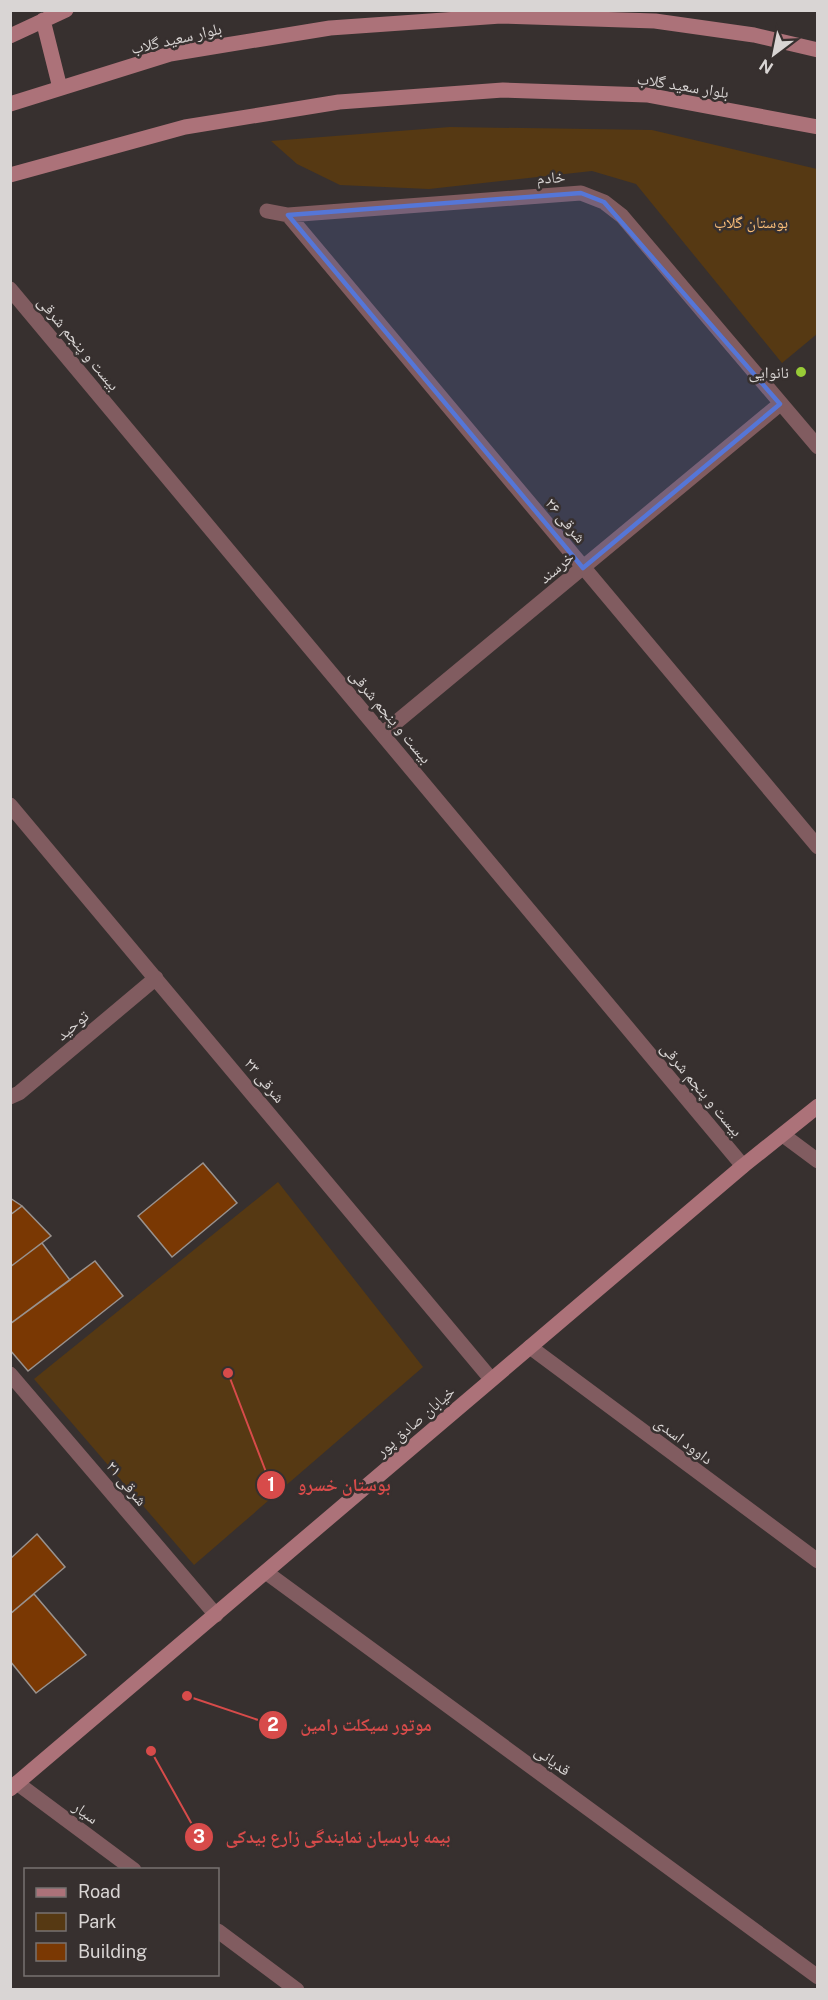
<svg xmlns="http://www.w3.org/2000/svg" width="828" height="2000" font-family="'Public Sans','Noto Naskh Arabic',sans-serif">
	<style>
		.green { fill: #563913 }
		.building { fill: #7a3803; stroke: #99928e; stroke-width: 1.5 }
		.lines { fill: none; stroke-linecap: round; stroke-linejoin: round }
		.street { stroke: #815c60; stroke-width: 15 }
		.secondary { stroke: #ac7279; stroke-width: 15 }
		.marked { fill: #5576d7; fill-opacity: 0.2; stroke: #5576d7; stroke-width: 4.5; stroke-linejoin: round }
		.poi-dot { fill: #98cb37; stroke: #37302f; stroke-width: 2 }
		.labels { text-anchor: middle; stroke-width: 5; stroke-linejoin: round; paint-order: stroke }
		.street-label { font-size: 16px; fill: #d9d5d4; stroke: #37302f }
		.park-label { font-size: 16px; fill: #f9bd78; stroke: #37302f }
		.poi-label { font-size: 16px; fill: #d9d5d4; stroke: #37302f; text-anchor: end }
		.leader { fill: none; stroke: #d74b4a; stroke-width: 2 }
		.callout-dot { fill: #d74b4a; stroke: #37302f; stroke-width: 2 }
		.mark-label { font-size: 18px; text-anchor: middle; font-weight: bold; fill: #fff }
		.callout-label { font-size: 18px; text-anchor: middle; font-weight: bold; fill: #d74b4a; stroke: #37302f; stroke-width: 5; stroke-linejoin: round; paint-order: stroke }
	</style>
	<rect width="100%" height="100%" fill="#37302f"/>
	<!-- green -->
	<path class="green" d="M450,127L652,130L817,169V334L782,363L636,184L592,171L429,189L340,185L297,164L271,141Z
		M278,1182L423,1367L194,1565L34,1379Z"/>
	<!-- building -->
	<path class="building" d="M203,1163L237,1203L172,1257L138,1216Z
		M10,1198L22,1206L10,1215Z
		M22,1206L51,1236L10,1267V1215Z
		M42,1243L70,1280L10,1324V1267Z
		M95,1261L123,1296L28,1371L10,1350V1324Z
		M37,1534L65,1567L10,1614V1559Z
		M34,1594L86,1655L36,1693L10,1661V1614Z"/>
	<g class="lines">
		<!-- street -->
		<path class="street" d="M267,211L288,215L581,193L604,202L622,216L818,447
			M288,215L818,847
			M10,289L743,1166
			M382,734L780,404
			M10,805L491,1379
			M10,1097L19,1093L156,978
			M783,1135L818,1161
			M530,1347L818,1561
			M10,1374L216,1615
			M267,1573L818,1977
			M17,1783L134,1870
			M218,1931L297,1990"/>
		<!-- secondary -->
		<path class="secondary" d="M43,20L60,88
			M10,36L66,10
			M10,104L170,54L330,28L501,16L655,21L754,35L818,50
			M10,175L185,127L339,102L503,90L647,95L818,127
			M10,1789L743,1166L818,1106"/>
	</g>
	<!-- marked area -->
	<path class="marked" d="M581,193L604,202L780,404L583,568L288,215Z"/>
	<!-- markers -->
	<circle class="poi-dot" cx="801" cy="372" r="6"/>
	<g class="labels">
		<!-- street labels -->
		<g class="street-label">
			<text transform="translate(176 38) rotate(-13)" y="6">بلوار سعید گلاب</text>
			<text transform="translate(683 85) rotate(9)" y="6">بلوار سعید گلاب</text>
			<text transform="translate(551 177) rotate(-4)" y="6">خادم</text>
			<text transform="translate(79 343) rotate(50)" y="6">بیست و پنجم شرقی</text>
			<text transform="translate(566 520) rotate(50)" y="6">۲۶ شرقی</text>
			<text transform="translate(556 567) rotate(-40)" y="6">خرسند</text>
			<text transform="translate(391 716) rotate(50)" y="6">بیست و پنجم شرقی</text>
			<text transform="translate(72 1025) rotate(-40)" y="6">توحید</text>
			<text transform="translate(265 1080) rotate(50)" y="6">۲۳ شرقی</text>
			<text transform="translate(702 1089) rotate(50)" y="6">بیست و پنجم شرقی</text>
			<text transform="translate(415 1421) rotate(-41)" y="6">خیابان صادق پور</text>
			<text transform="translate(684 1440) rotate(37)" y="6">داوود اسدی</text>
			<text transform="translate(127 1483) rotate(50)" y="6">۲۱ شرقی</text>
			<text transform="translate(553 1760) rotate(36)" y="6">قدیانی</text>
			<text transform="translate(86 1812) rotate(36)" y="6">سیار</text>
		</g>
		<!-- park labels -->
		<g class="park-label">
			<text x="751" y="228">بوستان گلاب</text>
		</g>
		<!-- poi labels -->
		<g class="poi-label">
			<text x="789" y="378">نانوایی</text>
		</g>
	</g>
	<!-- callouts -->
	<path class="leader" d="M228 1373L271 1485M187 1696L273 1725M151 1751L199 1837"/>
	<g class="callout-dot">
		<circle cx="228" cy="1373" r="6"/>
		<circle cx="187" cy="1696" r="6"/>
		<circle cx="151" cy="1751" r="6"/>
		<circle cx="271" cy="1485" r="15"/>
		<circle cx="273" cy="1725" r="15"/>
		<circle cx="199" cy="1837" r="15"/>
	</g>
	<g class="mark-label">
		<text x="271" y="1491">1</text>
		<text x="273" y="1731">2</text>
		<text x="199" y="1843">3</text>
	</g>
	<g class="callout-label">
		<text x="344" y="1491">بوستان خسرو</text>
		<text x="366" y="1731">موتور سیکلت رامین</text>
		<text x="338" y="1843">بیمه پارسیان نمایندگی زارع بیدکی</text>
	</g>
	<!-- border -->
	<rect width="828" height="2000" fill="none" stroke="#d9d5d4" stroke-width="24"/>
	<!-- legend -->
	<rect x="24" y="1868" width="195" height="108" fill="#37302f" stroke="#787271" stroke-width="1.5"/>
	<rect x="36" y="1888" width="30" height="9" fill="#ac7279" stroke="#787271" stroke-width="1.5"/>
	<text x="78" y="1898" font-size="18" fill="#d9d5d4">Road</text>
	<rect x="36" y="1913" width="30" height="18" fill="#563913" stroke="#787271" stroke-width="1.5"/>
	<text x="78" y="1928" font-size="18" fill="#d9d5d4">Park</text>
	<rect x="36" y="1943" width="30" height="18" fill="#7a3803" stroke="#787271" stroke-width="1.5"/>
	<text x="78" y="1958" font-size="18" fill="#d9d5d4">Building</text>
	<!-- north arrow -->
	<g transform="translate(774 54) rotate(212)" stroke="#37302f" stroke-width="4.5" paint-order="stroke">
	<path d="M0-4.5L10 22L0 15L-10 22Z" fill="#d9d5d4"/>
	<text y="-9" font-size="16" font-weight="bold" text-anchor="middle" fill="#d9d5d4">N</text>
	</g>
</svg>
